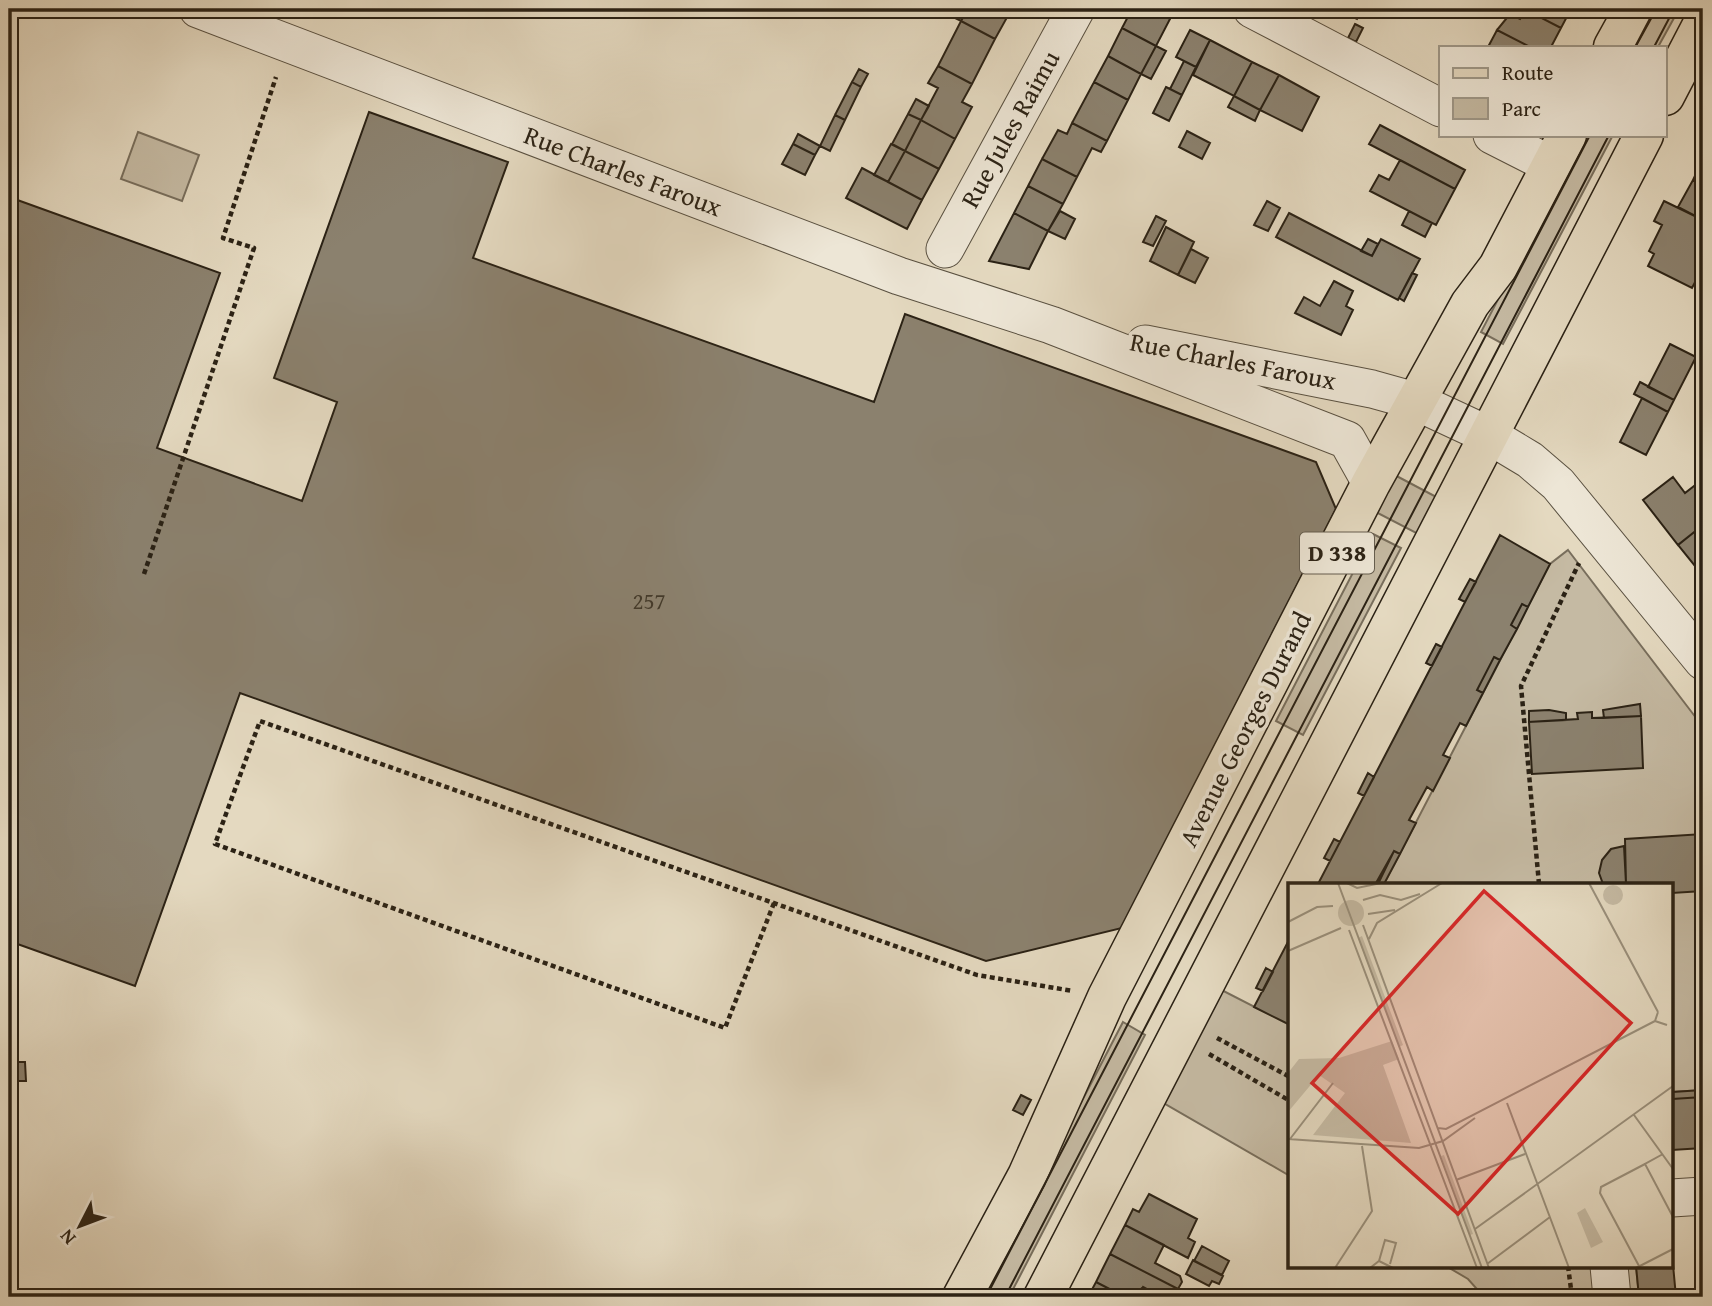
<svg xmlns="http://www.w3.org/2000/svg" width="1712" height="1306" font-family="'Gentium Book Plus',serif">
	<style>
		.green { fill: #c5baa3; stroke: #786e5c; stroke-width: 2 }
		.building { fill: #8b816e; stroke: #2b2215; stroke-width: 2 }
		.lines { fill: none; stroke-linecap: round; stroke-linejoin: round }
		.minor-casing { stroke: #595040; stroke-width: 39 }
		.major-casing { stroke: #2b2215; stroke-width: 41 }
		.path { stroke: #2b2215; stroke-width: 4.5; stroke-dasharray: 5 3.5; stroke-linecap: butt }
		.minor { stroke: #ede6d6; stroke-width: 37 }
		.major { stroke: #e4d9c0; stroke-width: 38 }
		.tram { stroke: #2b2215; stroke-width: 2 }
		.labels { text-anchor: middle; stroke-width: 7; stroke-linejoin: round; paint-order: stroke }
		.number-label { font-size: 23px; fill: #433a2b }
		.shield { fill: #ede6d6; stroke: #655d4f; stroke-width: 2 }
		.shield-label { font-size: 24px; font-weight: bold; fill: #2b2215 }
		.street-label { font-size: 26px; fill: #2b2215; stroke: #ede6d6 }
		.inset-road { fill: none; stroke: #9a907c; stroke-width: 2 }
		.view { fill: #d62828; fill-opacity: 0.15; stroke: #d62828; stroke-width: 3.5 }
		.inset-edge { fill: none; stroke: #2b2215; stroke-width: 3.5 }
	</style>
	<rect width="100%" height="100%" fill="#e4d9c0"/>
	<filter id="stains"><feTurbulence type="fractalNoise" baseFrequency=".00286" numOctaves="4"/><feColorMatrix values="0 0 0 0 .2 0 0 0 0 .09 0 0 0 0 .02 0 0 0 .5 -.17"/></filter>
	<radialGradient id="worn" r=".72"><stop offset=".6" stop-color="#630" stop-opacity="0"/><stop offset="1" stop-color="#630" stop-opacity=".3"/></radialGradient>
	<!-- green -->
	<path class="green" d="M1650,9H1679L1658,47H1630Z
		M138,132L199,155L182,201L121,179Z
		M1584,135H1613L1503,344L1481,332Z
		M1389,472L1442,500L1422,536L1370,509Z
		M1373,534L1401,548L1303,735L1276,721Z
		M1568,550L1703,727V1090L1672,1092V884H1384L1550,564Z
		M1206,982L1290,1025V1176L1148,1094Z
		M1123,1022L1145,1035L1009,1297H980Z
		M1446,1266H1636L1639,1297H1484L1468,1279Z"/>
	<!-- building -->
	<path class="building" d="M952,9H968L961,21L949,15Z
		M968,9H1004L1010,12L995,39L961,21Z
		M1132,9H1151L1170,19L1156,46L1122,28Z
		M1337,9H1363L1357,19Z
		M1524,9H1571L1561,28Z
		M1524,9L1561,28L1551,47H1530L1497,30L1510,14L1520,19L1523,14L1514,9Z
		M961,21L995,39L972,84L938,66Z
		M1355,24L1363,28L1356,42L1348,38Z
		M1122,28L1156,46L1141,74L1108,56Z
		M1190,30L1210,40L1196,67L1176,57Z
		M1497,30L1530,47H1488Z
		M1210,40L1252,62L1234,96L1193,75Z
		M1156,46L1166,51L1151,79L1141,74Z
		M1108,56L1141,74L1128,100L1094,82Z
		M1184,61L1196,67L1182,95L1170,89Z
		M1252,62L1279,75L1260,110L1234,96Z
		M938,66L972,84L962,102L972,107L955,139L921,120L938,88L928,83Z
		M859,69L868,74L861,87L852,82Z
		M1279,75L1319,97L1302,131L1260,110Z
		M852,82L861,87L845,120L835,115Z
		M1094,82L1128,100L1107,141L1072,123Z
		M1166,87L1182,95L1169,121L1153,113Z
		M1234,96L1260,110L1255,121L1228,107Z
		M916,99L929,106L921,120L908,114Z
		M369,112L508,162L473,258L874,402L905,314L1316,462L1336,509L1122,928L986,961L240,693L135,986L9,941V197L220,273L157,448L302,501L337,402L274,378Z
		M908,114L921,120L905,151L892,144Z
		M835,115L845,120L830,151L820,146Z
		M921,120L955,139L939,169L905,151Z
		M1072,123L1107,141L1101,152L1092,148L1077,177L1042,159L1058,130L1067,134Z
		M1380,125L1465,170L1455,189L1369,144Z
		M1187,131L1210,143L1202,159L1179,147Z
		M798,134L820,146L815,155L793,144Z
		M793,144L815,155L805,175L782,164Z
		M891,144L905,151L888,182L874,175Z
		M905,151L939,169L922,200L888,182Z
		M1042,159L1077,177L1063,204L1028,186Z
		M1703,159V185L1693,180Z
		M1400,160L1455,189L1436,225L1370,191L1379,175L1389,180Z
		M862,168L922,200L907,229L846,198Z
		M1693,180L1703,185V220L1678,207Z
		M1028,186L1063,204L1048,231L1014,213Z
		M1267,201L1280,208L1268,231L1254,225Z
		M1664,201L1703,220V267L1692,288L1648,266L1654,254L1649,251L1662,225L1654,221Z
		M1060,211L1075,219L1065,239L1048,231Z
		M1409,211L1432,223L1425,237L1402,225Z
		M1014,213L1048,231L1029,269L989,261Z
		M1289,213L1372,256L1381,239L1420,259L1398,300L1276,237Z
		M1156,216L1166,221L1153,246L1143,242Z
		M1166,227L1194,242L1178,275L1150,261Z
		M1368,239L1378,244L1372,256L1361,251Z
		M1191,249L1208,258L1195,283L1178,275Z
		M1412,273L1417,275L1404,301L1399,298Z
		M1334,281L1353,291L1346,306L1353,310L1341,335L1295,313L1304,297L1320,306Z
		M1670,344L1696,357L1674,400L1648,387Z
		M1640,382L1674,400L1668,412L1634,394Z
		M1642,398L1668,412L1646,455L1620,442Z
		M1673,477L1685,493L1703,479V525L1678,545L1643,500Z
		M1703,525V576L1678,545Z
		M1500,535L1550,564L1528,607L1522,604L1511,625L1517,629L1500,660L1494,657L1477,690L1483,693L1466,726L1460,723L1443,755L1450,758L1433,791L1427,787L1409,820L1416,823L1400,854L1394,851L1378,884H1318Z
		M1470,579L1476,582L1465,602L1459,599Z
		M1522,604L1528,607L1517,629L1511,625Z
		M1436,644L1442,647L1432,666L1426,663Z
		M1494,657L1500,660L1483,693L1477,690Z
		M1640,704L1641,716L1604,718L1603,710Z
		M1549,710L1566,713V720L1529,722V711Z
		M1592,712V718L1641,716L1643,768L1532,774L1529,722L1578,719L1577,713Z
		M1368,773L1374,777L1364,796L1358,793Z
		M1703,834V891L1672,893V884H1626L1625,839Z
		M1334,839L1340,842L1330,861L1324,858Z
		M1624,846L1626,884H1603L1599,873L1602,860L1611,849Z
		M1394,851L1400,854L1384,884L1376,883Z
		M1290,938V1025L1254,1007Z
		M1266,968L1273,972L1263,991L1256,988Z
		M9,1062H25L26,1081H9Z
		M1703,1090V1097L1672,1099V1092Z
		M1021,1095L1031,1100L1023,1115L1013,1110Z
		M1703,1097V1148L1672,1150V1099Z
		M1149,1194L1197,1219L1188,1238L1195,1242L1188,1258L1125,1225L1133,1209L1139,1212Z
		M1125,1225L1164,1245L1155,1263L1180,1276L1182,1282L1178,1289L1110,1254Z
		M1202,1246L1229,1261L1222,1275L1194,1261Z
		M1110,1254L1178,1289L1194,1297H1163L1143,1287L1139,1294L1125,1297L1096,1282Z
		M1672,1254L1676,1297H1639L1636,1266H1672Z
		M1193,1260L1223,1276L1219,1284L1212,1281L1209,1286L1186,1274Z
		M1096,1282L1125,1297H1088Z
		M1143,1287L1156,1294L1155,1297H1133Z"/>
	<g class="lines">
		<defs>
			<path id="minor" d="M198,9L899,276L1051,325L1347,440L1371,483
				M1252,9L1441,108
				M1492,135L1551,165
				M945,249L1076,9
				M1145,344L1372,389L1415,401L1490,436L1530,460L1558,484L1703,661
				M1672,1198L1703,1196
				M1609,1266L1612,1297"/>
			<path id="major" d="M1613,47L1634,9
				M1665,96L1703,23
				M962,1297L1027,1176L1107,997L1371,483L1470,304L1498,267L1567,135
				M1043,1297L1644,135"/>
		</defs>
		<!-- minor casing -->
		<use href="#minor" class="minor-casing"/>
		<!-- major casing -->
		<use href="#major" class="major-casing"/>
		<!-- path -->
		<path class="path" d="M144,574L254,248L223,238L276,77
			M1539,884L1521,686L1579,563
			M774,903L725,1028L215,844L260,721L977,975L1073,991
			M1217,1038L1290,1077
			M1209,1054L1290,1101
			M1568,1266L1572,1297"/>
		<!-- minor -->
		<use href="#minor" class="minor"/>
		<!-- major -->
		<use href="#major" class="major"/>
		<!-- tram -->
		<path class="tram" d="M1635,47L1655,9
			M1654,47L1674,9
			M986,1297L1590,135
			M1005,1297L1609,135"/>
	</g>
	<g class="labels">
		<!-- number labels -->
		<g class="number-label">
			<text x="649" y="609">257</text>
		</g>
		<!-- shield labels -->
		<rect class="shield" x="1300" y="532.5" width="74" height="41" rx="5"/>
		<g class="shield-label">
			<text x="1337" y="561">D 338</text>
		</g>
		<!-- street labels -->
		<g class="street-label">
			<text transform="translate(1010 129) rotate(-61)" y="9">Rue Jules Raimu</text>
			<text transform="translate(623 171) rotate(21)" y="9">Rue Charles Faroux</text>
			<text transform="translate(1233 361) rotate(11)" y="9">Rue Charles Faroux</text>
			<text transform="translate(1245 729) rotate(-63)" y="9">Avenue Georges Durand</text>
		</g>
	</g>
	<!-- overview -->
	<g transform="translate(1288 883)">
		<rect width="385" height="385" fill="#e4d9c0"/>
		<path d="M315 12a10 10 0 1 1 20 0a10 10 0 1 1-20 0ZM50 30a13 13 0 1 1 26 0a13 13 0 1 1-26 0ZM74,53L115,162L111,164L70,55ZM104,158L111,176L95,182L123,260L25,252L57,210L31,192L0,229V190L11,176L51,175ZM156,272L185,351L182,352L153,273ZM297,325L315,359L303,365L289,330Z" fill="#c5baa3"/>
		<path class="inset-road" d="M50,0L194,385M59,0L69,5L93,0M301,0L370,129M75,17L92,12L113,17L132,11M80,31L107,27M0,39L29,24L45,23M75,42L201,385M61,47L189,385M81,56L89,40L154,0M0,68L53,45M370,129L367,138L379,142M219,220L281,385M346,232L385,286M150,245L158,246L367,138M0,256L131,265L155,258L187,235M2,256L45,200M375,271L357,281L385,334M168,297L237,271M187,346L385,203M91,378L97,357L108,360L102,381M199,381L262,334M351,383L312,310L313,304L357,281M47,385L84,328L74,263M82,385L91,378L105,385M348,385L385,366"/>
		<path class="view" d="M196,8L343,140L170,331L24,200Z"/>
		<rect width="385" height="385" class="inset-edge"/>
	</g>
	<!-- margin -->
	<rect width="1712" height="1306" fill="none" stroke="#e4d9c0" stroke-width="35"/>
	<rect x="10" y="10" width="1691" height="1285" fill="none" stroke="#2b2215" stroke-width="3.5"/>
	<rect x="18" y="18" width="1677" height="1271" fill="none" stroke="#2b2215" stroke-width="2"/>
	<!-- legend -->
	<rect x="1439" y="46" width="228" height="91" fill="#ede6d6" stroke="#9f9889" stroke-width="2"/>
	<rect x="1453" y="68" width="35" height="10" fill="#e4d9c0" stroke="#9f9889" stroke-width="2"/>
	<text x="1502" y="80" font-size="21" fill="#2b2215">Route</text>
	<rect x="1453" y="98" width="35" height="21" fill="#c5baa3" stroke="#9f9889" stroke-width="2"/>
	<text x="1502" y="116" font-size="21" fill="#2b2215">Parc</text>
	<!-- north arrow -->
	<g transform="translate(80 1226) rotate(228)" stroke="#ede6d6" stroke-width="5" paint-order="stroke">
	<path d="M0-5L12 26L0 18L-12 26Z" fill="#2b2215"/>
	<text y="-10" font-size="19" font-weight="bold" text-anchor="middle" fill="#2b2215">N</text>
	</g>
	<rect width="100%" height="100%" filter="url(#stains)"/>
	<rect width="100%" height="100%" fill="url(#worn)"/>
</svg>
